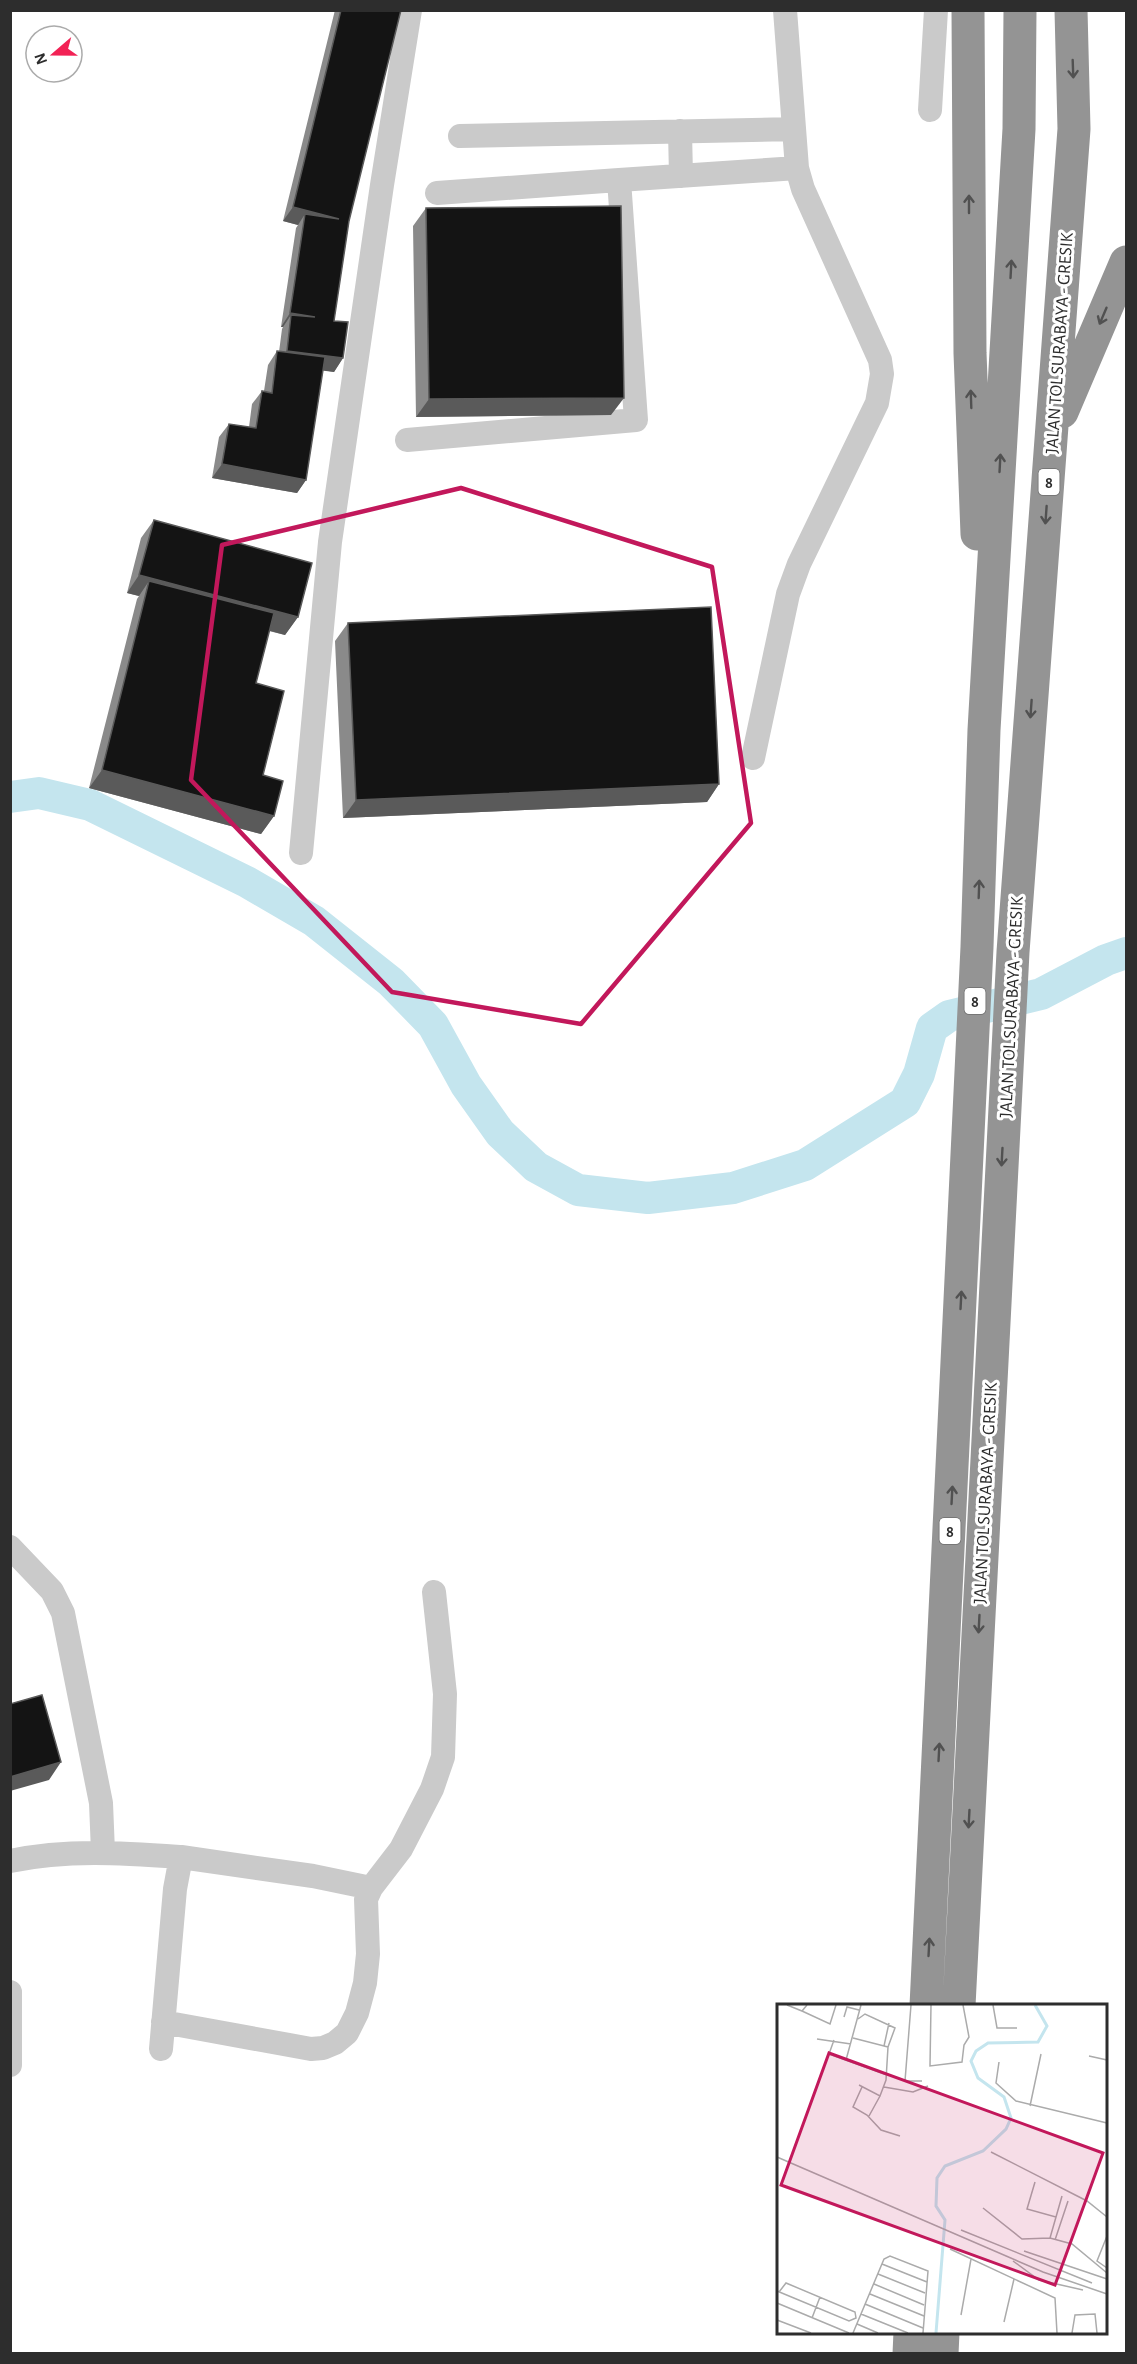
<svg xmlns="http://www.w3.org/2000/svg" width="1137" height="2364" font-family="'Alegreya Sans',sans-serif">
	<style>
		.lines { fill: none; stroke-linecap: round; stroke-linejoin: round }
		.river { stroke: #c4e5ee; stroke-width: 32 }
		.minor { stroke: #cacaca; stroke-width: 24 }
		.highway { stroke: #949494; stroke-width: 33 }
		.wall { fill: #8a8a8a }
		.shaded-wall { fill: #5a5a5a }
		.building { fill: #141414; stroke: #5a5a5a; stroke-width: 1.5 }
		.oneway { stroke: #515151 }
		.marked { fill: none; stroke: #c2185b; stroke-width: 4.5; stroke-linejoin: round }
		.labels { text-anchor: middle; stroke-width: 6; stroke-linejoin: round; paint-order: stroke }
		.shield { fill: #fff; stroke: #6c6c6c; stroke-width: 1.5 }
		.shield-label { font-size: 16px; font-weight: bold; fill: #2d2d2d }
		.street-label { font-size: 18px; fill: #2d2d2d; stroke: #fff }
		.inset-river { fill: none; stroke: #c4e5ee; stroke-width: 3 }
		.inset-road { fill: none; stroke: #ababab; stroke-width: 1.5 }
		.view { fill: #c2185b; fill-opacity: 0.15; stroke: #c2185b; stroke-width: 3 }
		.inset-edge { fill: none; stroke: #2d2d2d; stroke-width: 3 }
	</style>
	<rect width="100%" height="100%" fill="#fff"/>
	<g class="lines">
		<!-- river -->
		<path class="river" d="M10,797L39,793L90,805L247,882L314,921L391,982L433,1025L466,1085L500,1133L536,1167L578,1190L648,1198L733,1188L805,1165L905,1102L919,1074L932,1028L949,1016L1041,994L1106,960L1126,953"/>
		<!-- minor -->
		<path class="minor" d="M930,110L936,10
			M680,131L681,176
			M460,136L794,129
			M437,193L619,180
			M407,440L636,420L619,180L797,168
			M753,758L788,594L799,564L877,403L882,374L880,360L803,189L797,168L785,10
			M301,853L330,542L382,185L410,10
			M10,1547L52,1591L63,1613L101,1803L103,1852
			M181,1857L313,1876L371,1888
			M10,1861C67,1849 123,1853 181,1857L175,1889L161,2049
			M10,1992V2065
			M163,2022L311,2049L323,2048L335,2043L347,2033L357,2013L365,1983L368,1954L366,1899L371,1888L401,1849L432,1789L443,1757L445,1694L434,1592"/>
		<!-- highway -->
		<path class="highway" d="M968,10L970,353L977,534
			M1062,412L1126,262
			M926,2006L977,947L984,730L1019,129L1020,10
			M959,2006L1013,952L1074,129L1071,10
			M909,2354L910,2332
			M942,2354L943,2332"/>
	</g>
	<!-- wall -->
	<path class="wall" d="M335,10H401L349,221L334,321L343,358L334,372L323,370L306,480L297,493L212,478L219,437L229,424L249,427L252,404L262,391H264L268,365L277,351L279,352L282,329L283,327H281L296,228L298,225L283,221Z
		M426,208L611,415L416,417L413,226Z
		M154,520L298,617L285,635L269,631L256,683L263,775L274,816L261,834L89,788L137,599L139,596L127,593L141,538Z
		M348,623L719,784L707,802L343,818L335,641Z"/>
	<!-- shaded-wall -->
	<path class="shaded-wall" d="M293,207L339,219L305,214L298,225L283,221Z
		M290,313L315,317L291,315L283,327H281Z
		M287,351L343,358L334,372L278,365Z
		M624,398L611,415L416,417L429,399Z
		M222,464L306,480L297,493L212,478Z
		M139,575L298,617L285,635L145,597L149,581L139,596L127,593Z
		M102,770L274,816L261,834L89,788Z
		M719,784L707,802L343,818L356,800Z
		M61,1762L49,1780L10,1791V1777Z"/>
	<!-- building -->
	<path class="building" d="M341,10H401L349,221L334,321L348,322L343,358L287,351L291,315L315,317L290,313L305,214L339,219L293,207Z
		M621,206L624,398L429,399L426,208Z
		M277,351L325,357L306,480L222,464L229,424L256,428L262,391L272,393Z
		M154,520L312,563L298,617L139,575Z
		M149,581L274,613L256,683L284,691L263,775L283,781L274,816L102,770Z
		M711,607L719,784L356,800L348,623Z
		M42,1695L61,1762L10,1777V1704Z"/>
	<!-- one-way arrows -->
	<defs><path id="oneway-shaft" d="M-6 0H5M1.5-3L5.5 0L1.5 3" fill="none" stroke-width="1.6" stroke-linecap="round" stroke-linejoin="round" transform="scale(1.5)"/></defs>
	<g class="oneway">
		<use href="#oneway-shaft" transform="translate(1073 69) rotate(88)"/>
		<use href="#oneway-shaft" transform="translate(969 204) rotate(-90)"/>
		<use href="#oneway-shaft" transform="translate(1011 269) rotate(-87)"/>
		<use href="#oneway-shaft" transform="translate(1103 316) rotate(113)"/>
		<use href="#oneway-shaft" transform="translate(971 399) rotate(-92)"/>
		<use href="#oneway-shaft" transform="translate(1000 463) rotate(-87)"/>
		<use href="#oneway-shaft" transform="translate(1046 515) rotate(94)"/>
		<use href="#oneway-shaft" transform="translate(1031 709) rotate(94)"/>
		<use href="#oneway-shaft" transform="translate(979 889) rotate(-88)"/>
		<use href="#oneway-shaft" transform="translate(1002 1157) rotate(93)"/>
		<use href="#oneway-shaft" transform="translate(961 1300) rotate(-87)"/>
		<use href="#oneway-shaft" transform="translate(952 1495) rotate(-87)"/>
		<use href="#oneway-shaft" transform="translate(979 1624) rotate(93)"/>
		<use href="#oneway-shaft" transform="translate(939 1752) rotate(-87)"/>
		<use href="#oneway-shaft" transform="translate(969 1819) rotate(93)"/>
		<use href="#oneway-shaft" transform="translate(929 1947) rotate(-87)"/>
	</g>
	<!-- marked area -->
	<path class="marked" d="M461,488L712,567L751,823L581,1024L392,992L191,780L222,545Z"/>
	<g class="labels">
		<!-- shield labels -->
		<g class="shield">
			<rect x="1038.5" y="469" width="21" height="26" rx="4.5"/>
			<rect x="964.5" y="988" width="21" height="26" rx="4.5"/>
			<rect x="939.5" y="1518" width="21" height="26" rx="4.5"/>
		</g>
		<g class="shield-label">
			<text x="1049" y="488">8</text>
			<text x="975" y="1007">8</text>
			<text x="950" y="1537">8</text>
		</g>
		<!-- street labels -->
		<g class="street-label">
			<text transform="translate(1059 343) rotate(-86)" y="6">JALAN TOL SURABAYA - GRESIK</text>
			<text transform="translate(1011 1007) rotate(-87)" y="6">JALAN TOL SURABAYA - GRESIK</text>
			<text transform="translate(985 1493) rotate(-87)" y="6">JALAN TOL SURABAYA - GRESIK</text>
		</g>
	</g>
	<!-- overview -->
	<g transform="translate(777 2004)">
		<rect width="330" height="330" fill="#fff"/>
		<path class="inset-river" d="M159,329L168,216L159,202L160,174L168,162L206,147L229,125L234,114L227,93L201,74L194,57L199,47L211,39L261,38L270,22L258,1"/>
		<path class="inset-road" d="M10,1L25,7L30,1M134,1L128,77H145M154,1L153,62L185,58L187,41L192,33L186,1M216,1L220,24H240M25,7L53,20L59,1M67,13L70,3L82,6M81,15L88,10L118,24L111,43L109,76L103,92L82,81M76,34L111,43M40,35L74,40M57,36L52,50L110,71M107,42L112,19M312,52L330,56M69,56L84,1M222,58L219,79L239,97L330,119M85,83L76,103L90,111L104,126L123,132M107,83L136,88L151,82M253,102L264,50M92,112L103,92M214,148L310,197L330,213M0,153L266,268L330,290M258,178L250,205L279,213L273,234M206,204L245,235L273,234L295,240L330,269M279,213L285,192M184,226L315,279M330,232L320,257L330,264M278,236L291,197M173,245L278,294L280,329M247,247L330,275M236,257L262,276L306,286M105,260L150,278M101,270L148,289M97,280L147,301M0,287L72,317L79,314L78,308L9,279L2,288M93,290L147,312M0,299L72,329M88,300L146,324M84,310L131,329M184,311L194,255M35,314L43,293M0,316L34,329M227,318L237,275M80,320L101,329M76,329L107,255L113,252L151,267L146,329M295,329L298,311L318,310L320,329"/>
		<path class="view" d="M52,49L326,149L278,281L4,181Z"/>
		<rect width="330" height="330" class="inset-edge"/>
	</g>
	<!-- border -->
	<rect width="1137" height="2364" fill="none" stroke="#2d2d2d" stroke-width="24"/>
	<!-- north arrow -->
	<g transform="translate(54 54) rotate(250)"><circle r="28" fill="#ffffff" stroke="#ababab" stroke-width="1.5"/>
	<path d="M0-4.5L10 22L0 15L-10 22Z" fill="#f22255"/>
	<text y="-9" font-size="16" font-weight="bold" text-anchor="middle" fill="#2d2d2d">N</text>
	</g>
</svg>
